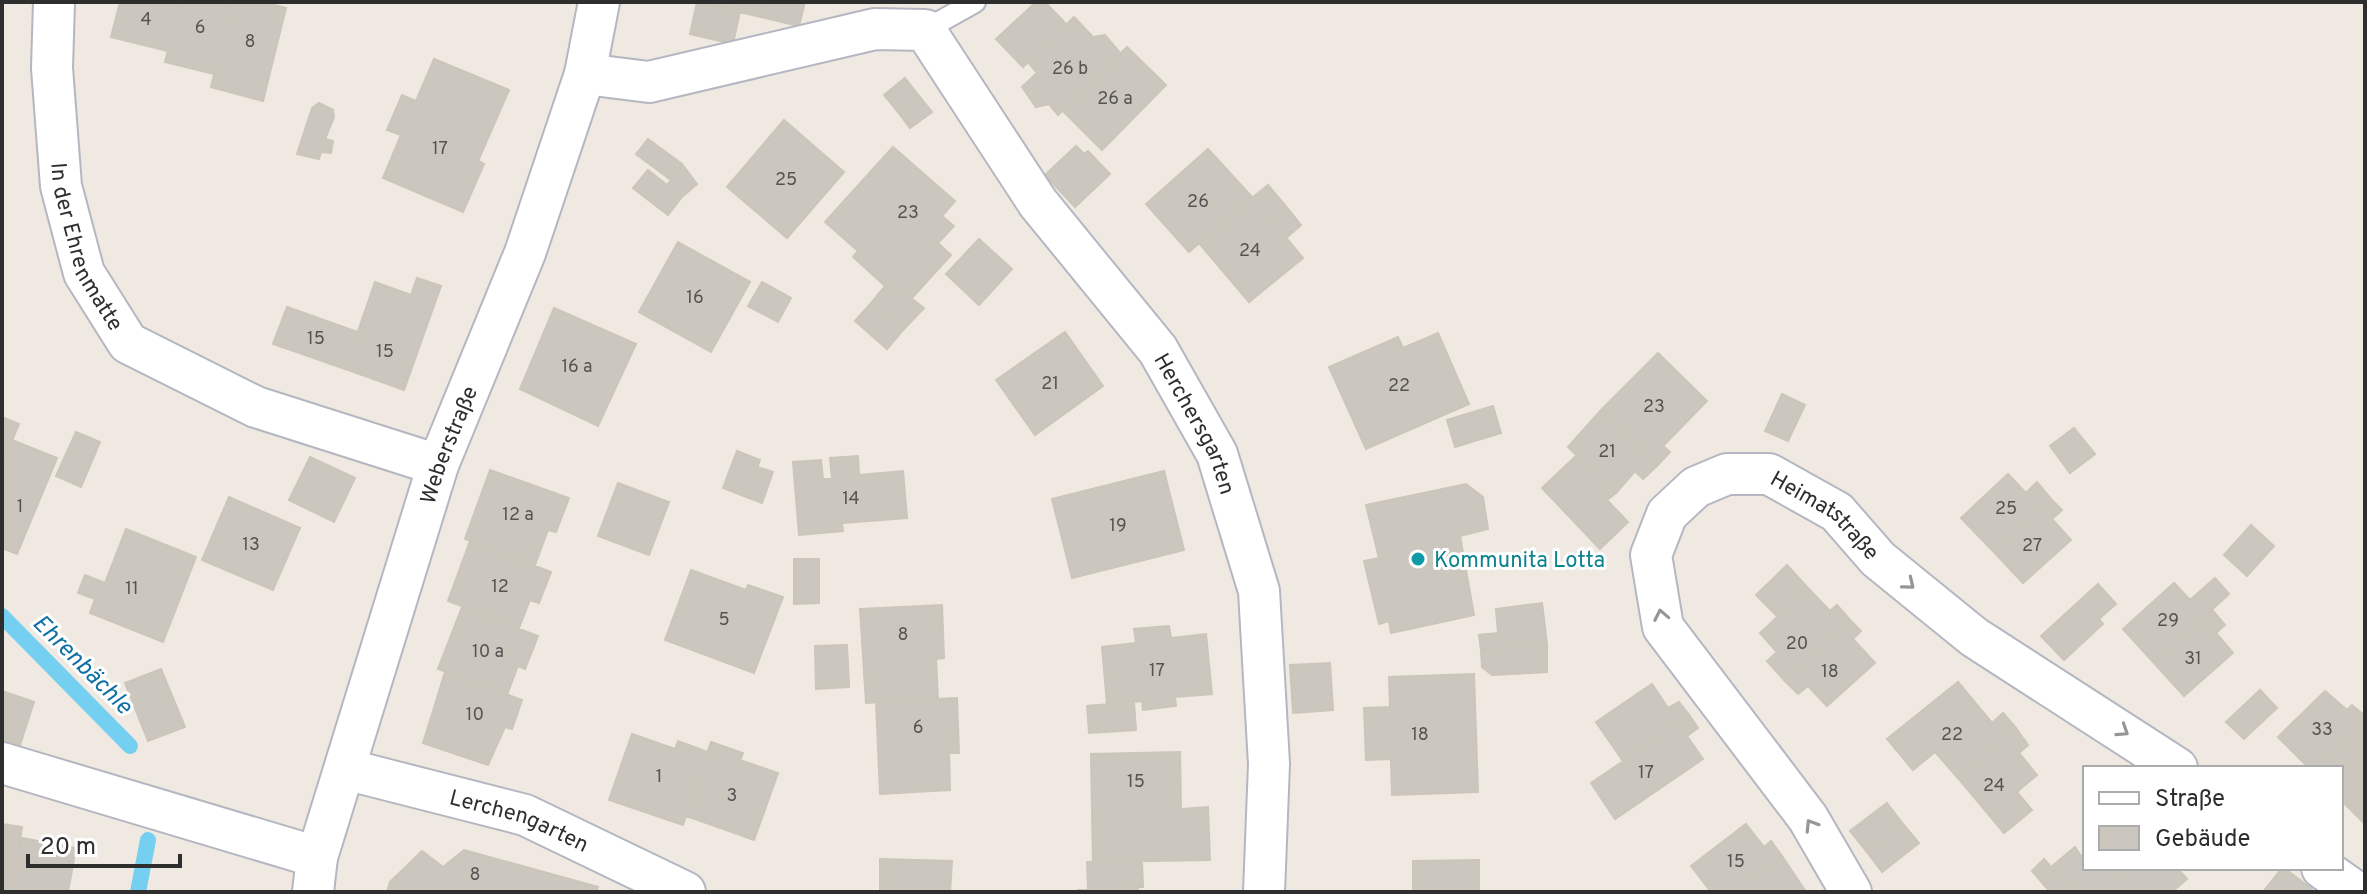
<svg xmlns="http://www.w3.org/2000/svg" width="2367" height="894" font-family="Overpass,sans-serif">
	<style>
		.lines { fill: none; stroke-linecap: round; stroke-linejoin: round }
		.stream { stroke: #75cff0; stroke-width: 16 }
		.building { fill: #cbc7bf; stroke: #cbc5ba; stroke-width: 2 }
		.lane-casing { stroke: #b4b7c1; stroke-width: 24 }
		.street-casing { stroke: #b4b7c1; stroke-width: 44 }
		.lane { stroke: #fff; stroke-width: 20 }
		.street { stroke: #fff; stroke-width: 40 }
		.oneway { stroke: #969696 }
		.culture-dot { fill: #0f9aa8; stroke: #fff; stroke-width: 3 }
		.labels { text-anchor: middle; stroke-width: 6; stroke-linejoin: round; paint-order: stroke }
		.number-label { font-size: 18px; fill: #555452 }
		.street-label { font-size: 22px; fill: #2e2e2e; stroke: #fff }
		.culture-label { font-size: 22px; fill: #0d838f; stroke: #fff; text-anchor: start }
		.water-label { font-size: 24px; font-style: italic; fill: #0d6fa3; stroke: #fff }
	</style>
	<rect width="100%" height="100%" fill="#efe9e1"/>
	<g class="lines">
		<!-- stream -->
		<path class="stream" d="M2,616L130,746
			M138,892L148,840"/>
	</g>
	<!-- building -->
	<path class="building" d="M120,2H181L168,51L111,37Z
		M181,2H232L214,74L165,62Z
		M232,2H263L286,8L263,101L211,87Z
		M697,2L740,11L733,44L690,34Z
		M699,2H765L761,17Z
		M765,2H805L799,26L761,17Z
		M1036,2H1045L1067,25L1023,67L996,39Z
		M1074,17L1093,37L1105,35L1121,54L1058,115L1049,104L1036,107L1022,87L1037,73L1028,62Z
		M1127,47L1166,85L1102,150L1063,111Z
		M434,59L509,90L478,161L484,164L463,212L383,178L401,135L387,130L402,95L416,101Z
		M905,78L919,96L898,112L884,95Z
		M919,96L932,112L910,128L898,112Z
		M319,103L333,110L334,117L325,139L333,141L331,153L321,152L319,159L297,154L312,108Z
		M784,120L844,172L787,238L727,187Z
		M648,139L682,164L671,180L636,154Z
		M1076,146L1084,154L1088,151L1110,174L1075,207L1045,175Z
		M893,147L955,201L942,216L954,226L938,243L951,255L911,299L898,288L893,293L853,257L858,251L825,222Z
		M1208,149L1252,197L1189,252L1146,204Z
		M682,164L697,184L682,197L667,185Z
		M648,170L682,197L668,215L633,188Z
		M1268,185L1289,210L1273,222L1303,258L1249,302L1198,242Z
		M1289,210L1301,225L1286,238L1273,222Z
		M979,239L1012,269L979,305L946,274Z
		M678,242L750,282L711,352L639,312Z
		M417,278L441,286L404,390L345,369L375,282L411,295Z
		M762,282L791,298L778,322L748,306Z
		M885,286L893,293L898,288L924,308L903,330L872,302Z
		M872,302L903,330L887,349L855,321Z
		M287,307L358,332L345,369L273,344Z
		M554,308L636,344L598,426L520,389Z
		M1065,332L1103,386L1035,435L996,380Z
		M1438,333L1469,404L1366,449L1329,367L1398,337L1403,348Z
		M1658,353L1707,401L1663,446L1670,452L1657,466L1601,410Z
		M1782,394L1805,405L1788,441L1765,431Z
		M1493,406L1501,433L1455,447L1447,420Z
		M1601,410L1657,466L1643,479L1635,471L1616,493L1568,447Z
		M2,417L19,424L2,464Z
		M2074,428L2095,454L2070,473L2050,446Z
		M76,432L100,442L81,487L56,476Z
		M12,440L57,458L17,554L2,548V464Z
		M737,451L760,460L746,497L723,488Z
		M1577,455L1616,493L1607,500L1628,522L1600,549L1542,488Z
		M858,456L859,475L903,471L907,518L842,523L843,531L799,535L793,462L821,460L823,479H832L830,458Z
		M310,457L355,478L334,522L289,500Z
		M757,467L773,472L762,503L746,497Z
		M490,470L569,498L556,532L548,530L535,565L465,539Z
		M1164,471L1184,550L1072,578L1052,499Z
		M2008,474L2026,493L2037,482L2051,499L1993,551L1961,518Z
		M618,483L669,502L649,555L598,536Z
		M1466,484L1483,497L1488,529L1460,536L1474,615L1391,633L1389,621L1379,624L1364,561L1379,558L1366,505Z
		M229,497L300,528L273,590L202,560Z
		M2051,499L2062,510L2052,519L2071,540L2023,583L1993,551Z
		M2251,525L2274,546L2247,576L2224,555Z
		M126,529L196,557L163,642L90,613L95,599L78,593L85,575L105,583Z
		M470,541L551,572L539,603L530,600L519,628L448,601Z
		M794,559H819V603L794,604Z
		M1787,565L1808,588L1778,617L1756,595Z
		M691,570L746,590L748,585L783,597L754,673L665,640Z
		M2215,578L2229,594L2154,663L2123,629L2174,583L2190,600Z
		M2098,584L2116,604L2099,619L2103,624L2064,660L2041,636Z
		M1808,588L1830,611L1837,605L1850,620L1784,680L1767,661L1777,652L1760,633Z
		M1542,603L1547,644L1481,651L1479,635L1498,633L1496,609Z
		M942,605L944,658L936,659L938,699L866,703L860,609Z
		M462,607L538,636L525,669L518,666L507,695L438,669Z
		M2213,611L2225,625L2216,633L2233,653L2184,696L2154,663Z
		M1850,620L1861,631L1853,639L1875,663L1827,706L1808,686L1798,694L1784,680Z
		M1169,626L1171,638L1206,634L1212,694L1175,697L1176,706L1143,710L1142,701L1107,705L1102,647L1136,643L1134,629Z
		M1547,644V672L1492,675L1482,667L1481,651Z
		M847,645L849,687L816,689L815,646Z
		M1330,663L1333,710L1293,713L1290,665Z
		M161,669L185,727L148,741L125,683Z
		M445,672L522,700L512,729L505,727L488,765L423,743Z
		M1474,674L1478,792L1392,795L1391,759L1366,760L1364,708L1390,707L1389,677Z
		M1958,682L1992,723L2003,713L2016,728L1957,777L1935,752L1913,770L1887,739Z
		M1652,684L1668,708L1679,702L1690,716L1623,761L1596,722Z
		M2260,690L2277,708L2244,739L2226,722Z
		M2,691L34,702L20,745L2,739Z
		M2325,691L2347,710L2352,705L2365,716V721L2318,768H2309L2278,737Z
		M957,698L959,753H949L950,790L880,794L876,702Z
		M1134,702L1136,730L1089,733L1087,706Z
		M1690,716L1698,728L1687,736L1703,759L1615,819L1591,783Z
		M2365,721V824L2341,800V768H2318Z
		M2016,728L2028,745L2019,753L2037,775L2017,792L2032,810L2004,833L1957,777Z
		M632,734L675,749L678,741L708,752L683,825L609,800Z
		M711,742L743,753L740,760L778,773L754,840L686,816Z
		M1180,752L1181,809L1208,807L1210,860L1093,862L1091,754Z
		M1887,803L1903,824L1867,852L1850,831Z
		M2,824L22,827L12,892H2Z
		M1746,824L1764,847L1771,841L1782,856L1731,892H1711L1691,866Z
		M1903,824L1919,843L1882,872L1867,852Z
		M22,838L76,848L68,892H12Z
		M2075,847L2081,856L2085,853V868H2131L2103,892H2073L2051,867Z
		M464,850L598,887L596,892H387L390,882L422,851L443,867Z
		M1782,856L1806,892H1731Z
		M880,859L952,861L950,892H880Z
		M2044,859L2051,867L2073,892H2050L2032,871Z
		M1479,860V892H1413V861Z
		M1087,862H1142L1143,887L1088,889Z
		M2131,868H2177L2187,879L2172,892H2103Z
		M2282,868H2284L2312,889L2309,892H2263Z
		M1138,887V892H1078V890Z"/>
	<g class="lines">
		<defs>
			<path id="lane" d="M925,30L975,2"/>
			<g id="street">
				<path id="s1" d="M54,2L52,68L61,186L84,273L128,343L256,407L438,465"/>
				<path id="s2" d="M585,74L649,82L875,29L925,30L1038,203L1158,350L1217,454L1259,591L1269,764L1264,892"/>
				<path d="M2,763L317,857"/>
				<path id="s3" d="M345,769L525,815L685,892"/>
				<path d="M2322,868L2356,892"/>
				<path id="s4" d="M313,892L317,857L438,465L525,253L585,74L599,2"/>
				<path id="s5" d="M1851,892L1808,818L1663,627L1651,555L1667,514L1696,487L1727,474H1769L1837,512L1878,559L1974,637L2177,768"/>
			</g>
		</defs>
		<!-- lane casing -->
		<use href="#lane" class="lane-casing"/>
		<!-- street casing -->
		<use href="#street" class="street-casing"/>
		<!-- lane -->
		<use href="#lane" class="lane"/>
		<!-- street -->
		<use href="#street" class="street"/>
	</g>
	<!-- one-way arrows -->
	<defs><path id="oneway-chevron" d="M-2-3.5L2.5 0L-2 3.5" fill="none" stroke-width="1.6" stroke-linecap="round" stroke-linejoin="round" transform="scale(2)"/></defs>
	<g class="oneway">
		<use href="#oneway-chevron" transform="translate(1909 584) rotate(39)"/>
		<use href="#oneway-chevron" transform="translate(1661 615) rotate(-101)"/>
		<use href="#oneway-chevron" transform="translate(2123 731) rotate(33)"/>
		<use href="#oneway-chevron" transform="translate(1811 825) rotate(-122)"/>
	</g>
	<!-- markers -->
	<circle class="culture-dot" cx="1418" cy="559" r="8"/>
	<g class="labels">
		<!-- number labels -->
		<g class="number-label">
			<text x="146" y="25">4</text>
			<text x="200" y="33">6</text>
			<text x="250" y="47">8</text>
			<text x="1070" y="74">26 b</text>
			<text x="1115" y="104">26 a</text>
			<text x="440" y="154">17</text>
			<text x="786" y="185">25</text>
			<text x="1198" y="207">26</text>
			<text x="908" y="218">23</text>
			<text x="1250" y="256">24</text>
			<text x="695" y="303">16</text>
			<text x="316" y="344">15</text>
			<text x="385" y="357">15</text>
			<text x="577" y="372">16 a</text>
			<text x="1050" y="389">21</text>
			<text x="1399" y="391">22</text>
			<text x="1654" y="412">23</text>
			<text x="1607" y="457">21</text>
			<text x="851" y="504">14</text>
			<text x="20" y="512">1</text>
			<text x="2006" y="514">25</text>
			<text x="518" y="520">12 a</text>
			<text x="1118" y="531">19</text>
			<text x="251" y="550">13</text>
			<text x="2032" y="551">27</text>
			<text x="500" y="592">12</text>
			<text x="132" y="594">11</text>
			<text x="724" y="625">5</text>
			<text x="2168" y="626">29</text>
			<text x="903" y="640">8</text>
			<text x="1797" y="649">20</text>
			<text x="488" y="657">10 a</text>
			<text x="2193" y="664">31</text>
			<text x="1157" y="676">17</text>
			<text x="1830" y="677">18</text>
			<text x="475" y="720">10</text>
			<text x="918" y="733">6</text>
			<text x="2322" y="735">33</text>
			<text x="1420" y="740">18</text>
			<text x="1952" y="740">22</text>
			<text x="1646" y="778">17</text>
			<text x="659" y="782">1</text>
			<text x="1136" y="787">15</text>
			<text x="1994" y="791">24</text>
			<text x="732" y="801">3</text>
			<text x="1736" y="867">15</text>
			<text x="475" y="880">8</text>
		</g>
		<!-- street labels -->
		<g class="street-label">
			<text dy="8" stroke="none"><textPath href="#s1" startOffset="250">In der Ehrenmatte</textPath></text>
			<text dy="8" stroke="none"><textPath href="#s2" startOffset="826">Herchersgarten</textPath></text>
			<text dy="8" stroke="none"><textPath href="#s4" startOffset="468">Weberstraße</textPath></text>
			<text dy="8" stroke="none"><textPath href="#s5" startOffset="628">Heimatstraße</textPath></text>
			<text dy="8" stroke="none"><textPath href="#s3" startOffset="182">Lerchengarten</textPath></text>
		</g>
		<!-- culture labels -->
		<g class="culture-label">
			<text x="1434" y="567">Kommunita Lotta</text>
		</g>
		<!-- water labels -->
		<g class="water-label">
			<text transform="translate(83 664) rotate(45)" y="8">Ehrenbächle</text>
		</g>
	</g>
	<!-- border -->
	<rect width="2367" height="894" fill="none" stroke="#2e2e2e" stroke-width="8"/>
	<!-- legend -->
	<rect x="2083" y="766" width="260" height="104" fill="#ffffff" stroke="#ababab" stroke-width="2"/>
	<rect x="2099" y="792" width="40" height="12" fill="#ffffff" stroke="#ababab" stroke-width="2"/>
	<text x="2155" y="806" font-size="24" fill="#2e2e2e">Straße</text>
	<rect x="2099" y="826" width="40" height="24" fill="#cbc7bf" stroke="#ababab" stroke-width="2"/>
	<text x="2155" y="846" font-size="24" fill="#2e2e2e">Gebäude</text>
	<!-- scale -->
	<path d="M28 854v12h152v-12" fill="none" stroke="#2e2e2e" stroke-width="4"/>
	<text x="40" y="854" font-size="24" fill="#2e2e2e" stroke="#ffffff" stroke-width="6" paint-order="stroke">20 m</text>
</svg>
